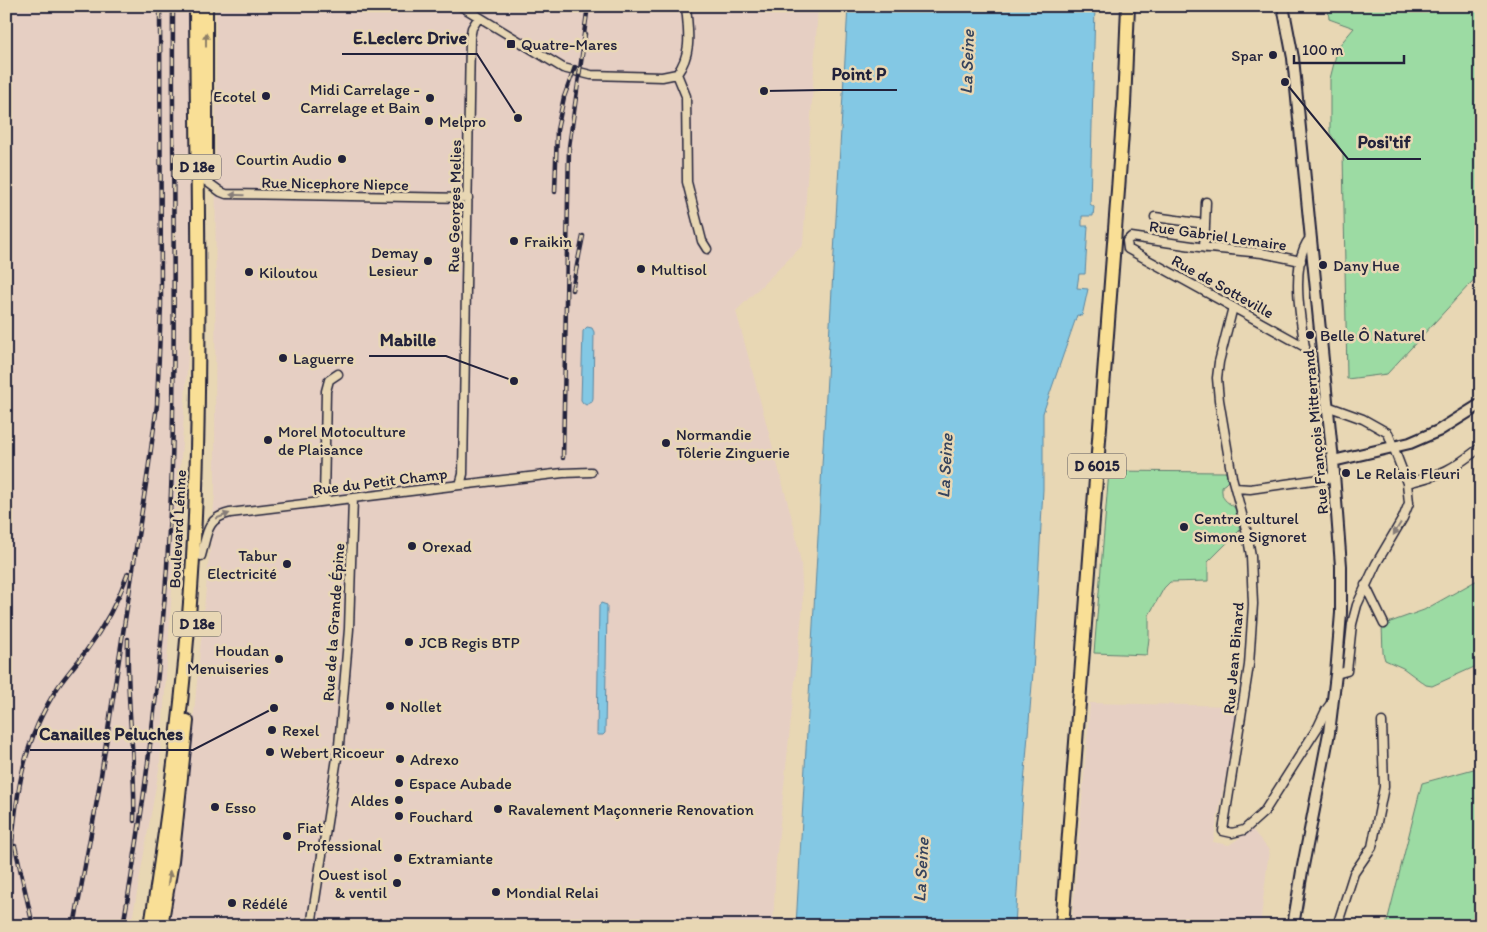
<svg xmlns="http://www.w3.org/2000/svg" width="1487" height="932" font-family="Itim,sans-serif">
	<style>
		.built { fill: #e6cfc3 }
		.green { fill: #9cdba3; stroke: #5f7e6f }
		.water { fill: #83c8e4; stroke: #5c86a0 }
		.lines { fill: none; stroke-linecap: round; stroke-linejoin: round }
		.minor-casing { stroke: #22223b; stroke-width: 11 }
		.tertiary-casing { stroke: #22223b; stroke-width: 14 }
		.primary-casing { stroke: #22223b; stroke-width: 16 }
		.minor { stroke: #e8d7b4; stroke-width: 8 }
		.tertiary { stroke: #e8d7b4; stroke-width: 10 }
		.primary { stroke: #f9df96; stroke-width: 12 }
		.rail-casing { stroke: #22223b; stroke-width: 4.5 }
		.rail { stroke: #e8d7b4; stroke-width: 2.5; stroke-dasharray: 8; stroke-linecap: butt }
		.oneway { fill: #8e8068 }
		.oneway2 { fill: #857c78 }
		.poi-dot { fill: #22223b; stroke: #e8d7b4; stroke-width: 2 }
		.labels { text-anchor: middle; stroke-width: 5; stroke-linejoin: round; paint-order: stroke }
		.shield { fill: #e8d7b4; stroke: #5d585f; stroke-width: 1 }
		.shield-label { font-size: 15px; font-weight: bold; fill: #22223b }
		.poi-label { font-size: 16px; fill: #22223b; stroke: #e8d7b4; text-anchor: start }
		.street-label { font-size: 16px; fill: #22223b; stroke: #e8d7b4 }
		.water-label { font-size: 18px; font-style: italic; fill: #35435d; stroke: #e8d7b4 }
		.leader { fill: none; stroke: #22223b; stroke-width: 2 }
		.callout-dot { fill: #22223b; stroke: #e8d7b4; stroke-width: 2 }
		.callout-label { font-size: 18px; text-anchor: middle; font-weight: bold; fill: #22223b; stroke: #e8d7b4; stroke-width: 5; stroke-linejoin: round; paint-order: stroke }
	</style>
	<rect width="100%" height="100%" fill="#e8d7b4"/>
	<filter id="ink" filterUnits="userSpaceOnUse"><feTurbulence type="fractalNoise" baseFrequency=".02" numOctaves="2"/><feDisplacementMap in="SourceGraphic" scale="10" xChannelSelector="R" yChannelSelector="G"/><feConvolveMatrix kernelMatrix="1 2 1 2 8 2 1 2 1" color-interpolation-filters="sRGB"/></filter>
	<g filter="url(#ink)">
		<!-- built -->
		<path class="built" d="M6,6H188L191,312L160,764L131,926H6Z
			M216,6H818L803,245L736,311L794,526L801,564L803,605L776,862L773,926H167L190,755L215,494Z
			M1090,703L1239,706L1213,842L1229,845L1252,829L1269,850L1260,926H1074L1072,920Z"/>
		<!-- green -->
		<path class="green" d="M1328,6H1481V272L1387,374L1347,379L1343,153L1330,133V79L1338,47L1354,28L1329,19Z
			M1109,471L1226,472L1228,481L1225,484L1222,486C1221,501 1226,500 1235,508L1240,530L1208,562V581L1170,582L1164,588L1149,615V638L1147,655L1094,653Z
			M1481,578V664L1432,686L1426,685L1403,668L1385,660L1383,653L1382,625L1424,610Z
			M1481,767V926H1386L1422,783Z"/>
		<!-- water -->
		<path class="water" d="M848,6H1095L1090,204L1094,207L1093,216H1082V226H1088L1085,274H1079L1077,288L1088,289L1082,316L1077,315L1043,413V489L1033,672L1022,809L1015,926H796Z
			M587,327L592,328L594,332L593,398L592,402L586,405L583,403L581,400L583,331Z
			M601,603L607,605L605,733L603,735H597L599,606Z"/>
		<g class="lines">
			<defs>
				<path id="minor" d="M461,6L563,68L591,75L662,77L677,74
					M677,74L686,96L687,182L702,241L707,249
					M677,74C693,52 688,31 686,6
					M206,181L221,192L226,194L468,198
					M1155,217L1205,224
					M1204,248L1206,202
					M1301,261L1262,253L1199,247L1131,237L1127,241L1128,249L1305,347
					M1233,307L1219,362L1217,378L1219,400L1232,477L1247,533L1251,556L1253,604L1249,665L1223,831L1232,833L1244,830L1264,812L1318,727L1326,710L1332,702
					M1305,347C1300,318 1290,262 1310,238
					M1327,406L1363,419L1388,433L1407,483L1409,503L1403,518L1376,564L1357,605L1352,624L1347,671L1336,674
					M1407,483C1442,475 1453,469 1481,447
					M460,485L463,474L470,38L472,28L479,17
					M1235,488L1250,489L1334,477
					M324,501L326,391L329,380L338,374
					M201,556C207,535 206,518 230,513L460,485L563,473L591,472
					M1365,585L1384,624
					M311,926L339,745L349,629L353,498
					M1337,926L1354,873L1372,847L1384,787L1382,722"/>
				<path id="tertiary" d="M1283,6L1293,58L1333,461L1341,566V613L1336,674L1329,733L1302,871L1293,926
					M1333,461L1410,443L1438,431L1481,404"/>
				<path id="primary" d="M206,171V6
					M151,926C174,781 192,635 196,488C201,328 197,167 196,6
					M161,926L172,861L187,721
					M1062,926L1118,190L1124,105L1128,6"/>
			</defs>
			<!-- minor casing -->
			<use href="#minor" class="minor-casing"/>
			<!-- tertiary casing -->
			<use href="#tertiary" class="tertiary-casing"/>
			<!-- primary casing -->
			<use href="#primary" class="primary-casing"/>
			<!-- minor -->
			<use href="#minor" class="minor"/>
			<!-- tertiary -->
			<use href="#tertiary" class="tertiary"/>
			<!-- primary -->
			<use href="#primary" class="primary"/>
			<defs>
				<path id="rail" d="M583,41L588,6
					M555,192L557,130L564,97L575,67
					M572,290L583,236
					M563,458L569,147L585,34
					M128,639C126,700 136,760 134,821
					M6,781L10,814
					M15,846L33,926
					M11,855C16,794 23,740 58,687C67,674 77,663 86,651C104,627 118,601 128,573
					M74,926L98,795L148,471L157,405L161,305L160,6
					M123,926C150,774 167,619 172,465C176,312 172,159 173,6"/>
			</defs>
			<!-- rail casing -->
			<use href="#rail" class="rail-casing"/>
			<!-- rail -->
			<use href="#rail" class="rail"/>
		</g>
		<!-- one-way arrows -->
		<defs><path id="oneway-solid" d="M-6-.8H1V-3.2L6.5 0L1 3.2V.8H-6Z" transform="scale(1.25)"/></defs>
		<g class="oneway">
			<use href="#oneway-solid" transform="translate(206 40) rotate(-90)"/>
			<use href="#oneway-solid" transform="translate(169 878) rotate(-81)"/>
		</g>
		<g class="oneway2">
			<use href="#oneway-solid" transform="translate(237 195) rotate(-179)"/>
			<use href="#oneway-solid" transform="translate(223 516) rotate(-21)"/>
			<use href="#oneway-solid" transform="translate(1397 529) rotate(121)"/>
		</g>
	</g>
	<!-- markers -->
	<g class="poi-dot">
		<rect x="506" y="39" width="10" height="10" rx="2.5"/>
		<circle cx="1273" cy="55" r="5"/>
		<circle cx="266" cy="96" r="5"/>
		<circle cx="430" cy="98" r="5"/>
		<circle cx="429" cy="121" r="5"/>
		<circle cx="342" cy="159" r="5"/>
		<circle cx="514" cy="241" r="5"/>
		<circle cx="428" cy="261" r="5"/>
		<circle cx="1323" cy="265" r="5"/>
		<circle cx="641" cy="269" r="5"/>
		<circle cx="249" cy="272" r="5"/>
		<circle cx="1310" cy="335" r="5"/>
		<circle cx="283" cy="358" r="5"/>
		<circle cx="268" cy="440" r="5"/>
		<circle cx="666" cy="443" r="5"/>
		<circle cx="1346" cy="473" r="5"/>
		<circle cx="1184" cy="527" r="5"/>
		<circle cx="412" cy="546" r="5"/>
		<circle cx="287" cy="564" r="5"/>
		<circle cx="409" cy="642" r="5"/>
		<circle cx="279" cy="659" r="5"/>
		<circle cx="390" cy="706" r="5"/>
		<circle cx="272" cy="730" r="5"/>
		<circle cx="270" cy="752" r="5"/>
		<circle cx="400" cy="759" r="5"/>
		<circle cx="399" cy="783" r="5"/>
		<circle cx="399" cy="800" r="5"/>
		<circle cx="215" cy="807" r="5"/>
		<circle cx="498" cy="809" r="5"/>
		<circle cx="399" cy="816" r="5"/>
		<circle cx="287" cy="836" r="5"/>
		<circle cx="398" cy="858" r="5"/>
		<circle cx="397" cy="883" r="5"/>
		<circle cx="496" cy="892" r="5"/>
		<circle cx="232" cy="903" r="5"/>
	</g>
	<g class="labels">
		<!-- shield labels -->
		<g class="shield">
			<rect x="173" y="154.5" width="48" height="25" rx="4"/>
			<rect x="1068" y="453.5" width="58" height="25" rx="4"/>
			<rect x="173" y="611.5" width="48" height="25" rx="4"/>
		</g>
		<g class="shield-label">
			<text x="197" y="172">D 18e</text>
			<text x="1097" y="471">D 6015</text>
			<text x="197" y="629">D 18e</text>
		</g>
		<!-- poi labels -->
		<g class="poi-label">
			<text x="521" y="50">Quatre-Mares</text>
			<text x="1263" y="61" text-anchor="end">Spar</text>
			<text x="420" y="95" text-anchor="end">Midi Carrelage -<tspan x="420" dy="18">Carrelage et Bain</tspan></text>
			<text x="256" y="102" text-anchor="end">Ecotel</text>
			<text x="439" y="127">Melpro</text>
			<text x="332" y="165" text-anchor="end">Courtin Audio</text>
			<text x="524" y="247">Fraikin</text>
			<text x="418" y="258" text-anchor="end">Demay<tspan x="418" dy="18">Lesieur</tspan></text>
			<text x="1333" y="271">Dany Hue</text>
			<text x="651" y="275">Multisol</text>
			<text x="259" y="278">Kiloutou</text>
			<text x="1320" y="341">Belle Ô Naturel</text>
			<text x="293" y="364">Laguerre</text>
			<text x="278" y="437">Morel Motoculture<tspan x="278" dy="18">de Plaisance</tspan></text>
			<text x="676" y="440">Normandie<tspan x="676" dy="18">Tôlerie Zinguerie</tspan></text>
			<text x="1356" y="479">Le Relais Fleuri</text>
			<text x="1194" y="524">Centre culturel<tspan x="1194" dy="18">Simone Signoret</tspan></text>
			<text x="422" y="552">Orexad</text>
			<text x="277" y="561" text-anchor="end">Tabur<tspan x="277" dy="18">Electricité</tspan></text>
			<text x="419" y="648">JCB Regis BTP</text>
			<text x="269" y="656" text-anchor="end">Houdan<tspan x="269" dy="18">Menuiseries</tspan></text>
			<text x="400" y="712">Nollet</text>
			<text x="282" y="736">Rexel</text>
			<text x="280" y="758">Webert Ricoeur</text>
			<text x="410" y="765">Adrexo</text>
			<text x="409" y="789">Espace Aubade</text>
			<text x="389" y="806" text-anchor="end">Aldes</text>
			<text x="225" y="813">Esso</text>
			<text x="508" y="815">Ravalement Maçonnerie Renovation</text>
			<text x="409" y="822">Fouchard</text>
			<text x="297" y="833">Fiat<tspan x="297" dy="18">Professional</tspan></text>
			<text x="408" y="864">Extramiante</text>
			<text x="387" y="880" text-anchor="end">Ouest isol<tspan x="387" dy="18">&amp; ventil</tspan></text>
			<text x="506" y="898">Mondial Relai</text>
			<text x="242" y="909">Rédélé</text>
		</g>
		<!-- street labels -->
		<g class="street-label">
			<text transform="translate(335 183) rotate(1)" y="6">Rue Nicephore Niepce</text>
			<text transform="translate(454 206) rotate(-89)" y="6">Rue Georges Melies</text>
			<text transform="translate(1218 235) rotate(8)" y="6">Rue Gabriel Lemaire</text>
			<text transform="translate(1223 286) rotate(29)" y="6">Rue de Sotteville</text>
			<text transform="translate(1315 432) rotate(-95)" y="6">Rue François Mitterrand</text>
			<text transform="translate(380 481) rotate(-7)" y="6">Rue du Petit Champ</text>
			<text transform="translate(177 529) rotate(-87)" y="6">Boulevard Lénine</text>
			<text transform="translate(333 622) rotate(-86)" y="6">Rue de la Grande Épine</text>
			<text transform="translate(1233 658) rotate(-85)" y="6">Rue Jean Binard</text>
		</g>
		<!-- water labels -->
		<g class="water-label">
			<text transform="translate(967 62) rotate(-88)" y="6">La Seine</text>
			<text transform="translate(945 466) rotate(-87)" y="6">La Seine</text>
			<text transform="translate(921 870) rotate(-87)" y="6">La Seine</text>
		</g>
	</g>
	<!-- callouts -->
	<path class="leader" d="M518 118L477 54H342M764 91L822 90H897M1285 82L1348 159H1421M514 381L446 356H369M274 708L193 750H30"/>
	<g class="callout-dot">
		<circle cx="518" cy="118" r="5"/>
		<circle cx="764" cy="91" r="5"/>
		<circle cx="1285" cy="82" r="5"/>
		<circle cx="514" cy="381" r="5"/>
		<circle cx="274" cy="708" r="5"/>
	</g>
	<g class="callout-label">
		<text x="410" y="44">E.Leclerc Drive</text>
		<text x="859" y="80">Point P</text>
		<text x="1384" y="148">Posi'tif</text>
		<text x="408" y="346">Mabille</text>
		<text x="111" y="740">Canailles Peluches</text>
	</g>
	<!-- margin -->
	<rect width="1487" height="932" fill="none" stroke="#e8d7b4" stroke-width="25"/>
	<rect x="12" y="12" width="1462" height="907" fill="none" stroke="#22223b" stroke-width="2" filter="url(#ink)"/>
	<!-- scale -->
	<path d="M1294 55v8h110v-8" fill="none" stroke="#22223b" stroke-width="2.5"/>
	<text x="1302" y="55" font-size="15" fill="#22223b" stroke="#e8d7b4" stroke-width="4" paint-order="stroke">100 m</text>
</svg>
